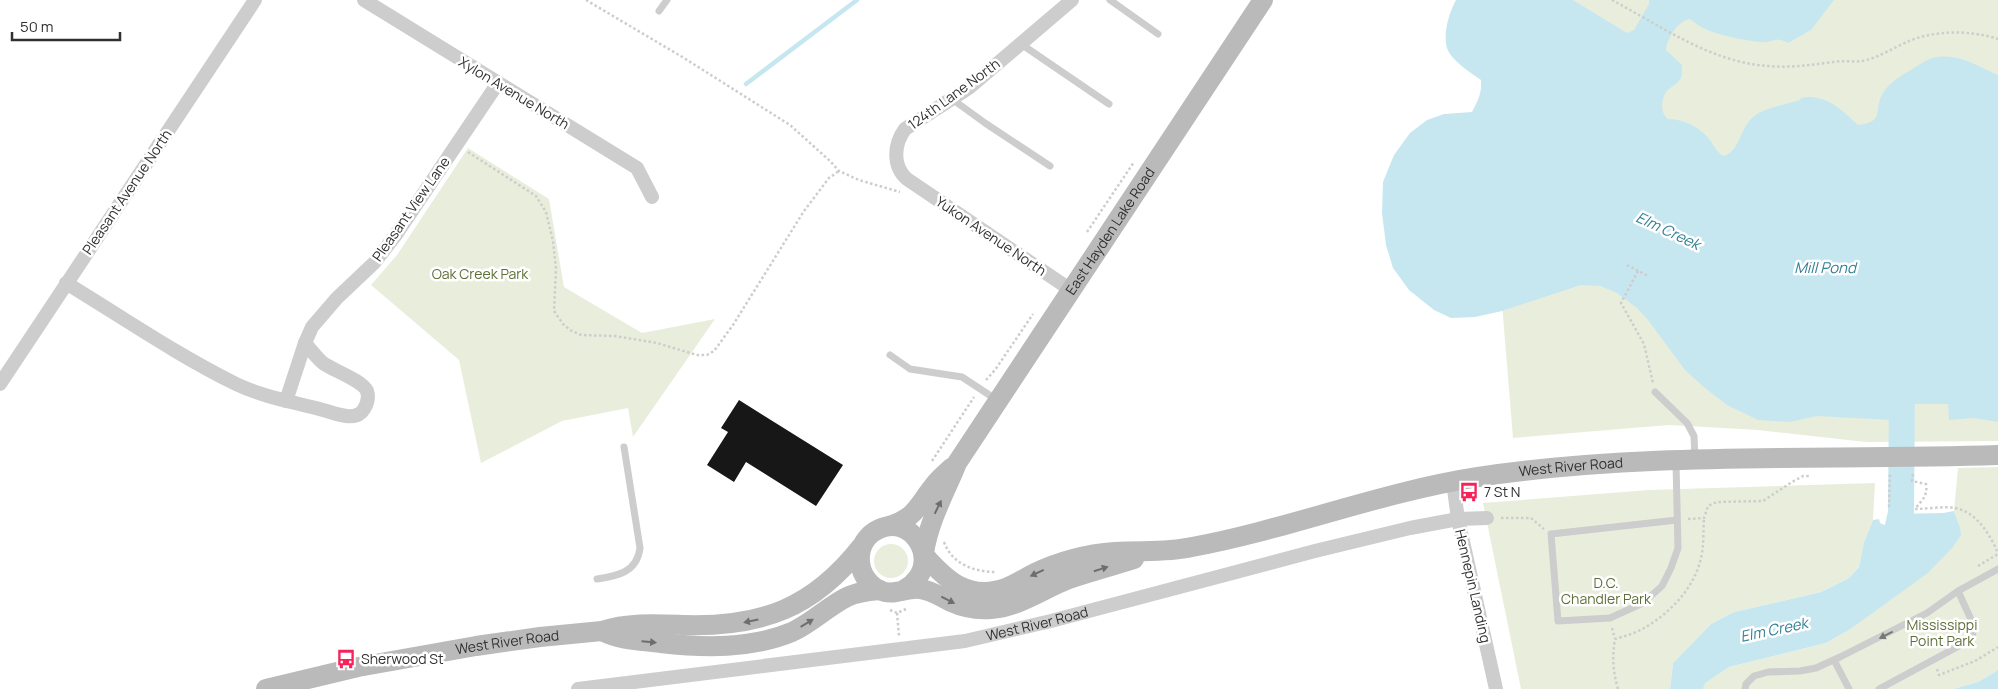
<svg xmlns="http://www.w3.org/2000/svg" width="1998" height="689" font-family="Manrope,sans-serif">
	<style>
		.green { fill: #e9eedc }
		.water { fill: #c7e7f0 }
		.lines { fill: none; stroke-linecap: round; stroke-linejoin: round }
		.stream { stroke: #c7e7f0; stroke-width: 4.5 }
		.river { stroke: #c7e7f0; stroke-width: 26 }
		.building { fill: #171717 }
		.path { stroke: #cdcdcd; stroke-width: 2.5; stroke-dasharray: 2.5 2.5; stroke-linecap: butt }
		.lane { stroke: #cdcdcd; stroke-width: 7 }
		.street { stroke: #cdcdcd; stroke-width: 14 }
		.secondary { stroke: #bababa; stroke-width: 20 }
		.oneway { fill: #6e6e6e }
		.oneway2 { fill: #777 }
		.labels { text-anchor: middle; stroke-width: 5; stroke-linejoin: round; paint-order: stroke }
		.street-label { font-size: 14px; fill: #303030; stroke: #fff }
		.park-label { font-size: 14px; fill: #5d7038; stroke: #fff }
		.poi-label { font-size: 14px; fill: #303030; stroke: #fff; text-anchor: start }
		.water-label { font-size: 15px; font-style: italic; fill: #338094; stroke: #fff }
	</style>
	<rect width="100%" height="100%" fill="#fff"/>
	<!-- green -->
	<path class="green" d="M1477,0H1998V441L1866,442L1758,430L1669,425L1513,438Z
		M468,148L549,199L564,287L642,333L715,319L633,437L628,408L562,421L481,463L459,360L371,285L397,255Z
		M1998,467V670L1978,682L1953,689H1703L1704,683L1729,667L1826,643L1849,630L1868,615L1960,527L1954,511L1958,468Z
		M1875,483L1873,520L1864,542L1859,567L1849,578L1821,592L1734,612L1711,624L1673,663L1670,689H1521L1483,503L1649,490Z
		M874 561a17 17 0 1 1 34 0a17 17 0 1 1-34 0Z"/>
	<!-- water -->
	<path class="water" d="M1456,0H1573L1627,33L1634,30L1649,4V0H1834L1811,30L1788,43C1775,36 1774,43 1762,42C1748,41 1716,35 1703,28C1699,26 1694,22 1690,19C1678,21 1667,38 1666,50L1682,65C1682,69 1682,74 1681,78C1678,84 1670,87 1666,92C1661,101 1660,112 1668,119C1684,119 1700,127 1710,140C1715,147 1716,152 1724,156C1740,151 1740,128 1753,117C1765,107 1786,105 1800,100L1801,98C1825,93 1841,109 1858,125C1886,122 1873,109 1883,93C1888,84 1900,76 1909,71C1916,67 1925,60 1933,58C1957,52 1977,66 1998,75V422L1974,418L1949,420L1948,404H1892L1891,420L1817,416L1790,422L1758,420L1727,405L1706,389L1685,370L1648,320L1637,308L1617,293L1600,286L1581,285L1502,311L1475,317L1451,318L1434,310L1409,290L1393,268L1386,245L1382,213L1383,182L1394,155L1410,133L1427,120L1444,114L1472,112C1478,101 1482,93 1481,80C1471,73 1457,64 1450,54C1440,40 1449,13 1456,0Z
		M1954,511L1960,527L1961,535L1953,547L1928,573L1849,630L1826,643L1729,667L1705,683L1703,689H1670L1673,663L1711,624L1734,612L1821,592L1849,578L1859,567L1864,542L1873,520L1879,519L1880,523L1887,526L1892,521V514L1943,513Z
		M1998,670V689H1953L1978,682Z"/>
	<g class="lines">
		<!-- stream -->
		<path class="stream" d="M746,84L857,0"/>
		<!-- river -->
		<path class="river" d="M1893,547L1901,513L1902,385L1895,369"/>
	</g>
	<!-- building -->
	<path class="building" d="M739,400L843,465L816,506L746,462L734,482L707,465L728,432L721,428Z"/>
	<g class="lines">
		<!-- path -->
		<path class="path" d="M586,0L684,58L790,125L830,161L839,171L859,180L900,192
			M1612,0C1661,26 1712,63 1769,66C1790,68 1811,65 1833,62C1844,60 1856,63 1867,60C1881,56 1895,47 1909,41C1936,30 1970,30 1998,39
			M468,152L536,196L546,212L553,241L556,269L554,311L563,324L570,330L581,335L615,336L657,343L697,355H707L714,351L733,325L804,211L829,178L839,171
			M1087,232L1134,162
			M1627,265L1648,276
			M1638,271L1621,303L1644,344L1653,383
			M986,380L995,370L1033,314
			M932,461L974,397
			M1913,474L1912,481L1926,484C1928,496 1922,500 1915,509C1928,509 1943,506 1955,508C1977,512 1990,535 1998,553
			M1889,507L1890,474
			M1501,518H1531L1544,529
			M1688,519L1704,518L1708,506L1717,502L1763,501L1792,482L1803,476H1809
			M944,542C952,564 974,572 996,572
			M1978,566L1998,554
			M890,610L897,613L906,609
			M897,613L899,636
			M1612,628L1615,639
			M1937,669L1939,675L1975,661L1998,647
			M1618,689C1613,672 1612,657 1615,639C1625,636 1636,633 1644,628C1672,612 1697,585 1702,553C1704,542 1703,529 1704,518"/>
		<!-- lane -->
		<path class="lane" d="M1110,0L1158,34
			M659,11L667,0
			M1021,44L1109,104
			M952,99L985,123L1050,166
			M890,355L910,369L962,377L997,400
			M1655,392L1687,423L1694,436L1695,459
			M1676,463L1678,548L1671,568L1662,586L1643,603L1610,618L1558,621L1551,534L1677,520
			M597,579C618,576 637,572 640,548L624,447
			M1834,660L1849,689
			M1745,689L1746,684L1754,676L1768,672L1800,671L1816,668L1840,657L1927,613L1958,591L1998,569
			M1879,689L1972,639L1974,626L1958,591"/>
		<!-- street -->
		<g class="street">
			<path d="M364,0L637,168L652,197"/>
			<path d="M66,283C122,317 177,355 236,384C263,397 294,402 323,410C335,413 356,423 364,409C367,404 369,397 367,391C362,380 334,371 323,363C316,357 311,350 305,343"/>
			<path d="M1071,290L907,179C892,166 894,144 905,129L970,87L1072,0"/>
			<path d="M0,384L255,0"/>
			<path d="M286,401L305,343L312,327L337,298L374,263L395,236L498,83"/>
			<path d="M1453,482L1458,519L1496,689"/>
			<path id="s1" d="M578,689L965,641L1051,621L1315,551L1410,528L1458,519L1487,518"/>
		</g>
		<!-- secondary -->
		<g class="secondary">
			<path d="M889,526C915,518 917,507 932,488C937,480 945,474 951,468"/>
			<path id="s2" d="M924,553C929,520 945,493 957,463L1263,0"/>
			<path id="s3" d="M925,556C947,581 969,601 1006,588C1016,584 1025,578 1035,573C1060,561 1088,554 1115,552C1142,550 1165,553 1192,547C1289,529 1381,492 1478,477C1650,451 1824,461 1998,455"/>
			<path d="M902,591C906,588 911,586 914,582C939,558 911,514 879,529C853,541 854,577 879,590C893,597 906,587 920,589C931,590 941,597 951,602C964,608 977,610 991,609C1019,607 1043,589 1069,579C1090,572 1112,566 1134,559"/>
			<path d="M602,631C622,641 639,640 661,643C704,648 751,649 792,632C812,623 827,607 847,597C857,592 869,591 880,590"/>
			<path id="s4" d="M266,689L358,667L476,646L540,637L602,631C628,622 658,624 685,625C762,627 813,608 861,547"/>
		</g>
	</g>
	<!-- one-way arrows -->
	<defs><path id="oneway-solid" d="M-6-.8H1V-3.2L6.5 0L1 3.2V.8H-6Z" transform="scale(1.25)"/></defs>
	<g class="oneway">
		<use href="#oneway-solid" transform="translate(938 507) rotate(-64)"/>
		<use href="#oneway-solid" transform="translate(1101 569) rotate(-18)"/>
		<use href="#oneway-solid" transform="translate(1037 573) rotate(155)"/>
		<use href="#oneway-solid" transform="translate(948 600) rotate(27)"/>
		<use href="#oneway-solid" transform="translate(751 621) rotate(168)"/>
		<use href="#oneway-solid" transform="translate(807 623) rotate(-31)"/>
		<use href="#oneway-solid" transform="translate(649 642) rotate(5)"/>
	</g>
	<use class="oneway2" href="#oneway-solid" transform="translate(1886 635) rotate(153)"/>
	<!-- icons -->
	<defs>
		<symbol id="bus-bare" viewBox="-9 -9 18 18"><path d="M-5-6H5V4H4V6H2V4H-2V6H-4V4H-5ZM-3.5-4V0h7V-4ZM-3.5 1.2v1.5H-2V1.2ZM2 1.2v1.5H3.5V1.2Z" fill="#f72259" stroke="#fff" stroke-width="2.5" paint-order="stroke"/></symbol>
	</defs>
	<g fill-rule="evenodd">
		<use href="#bus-bare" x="1455" y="478" width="28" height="28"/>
		<use href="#bus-bare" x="332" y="645" width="28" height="28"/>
	</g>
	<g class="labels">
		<!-- street labels -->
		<g class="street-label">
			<text transform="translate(514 93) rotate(31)" y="5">Xylon Avenue North</text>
			<text transform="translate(954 94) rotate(-36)" y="5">124th Lane North</text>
			<text transform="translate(127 192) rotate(-56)" y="5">Pleasant Avenue North</text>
			<text transform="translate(411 209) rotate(-55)" y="5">Pleasant View Lane</text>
			<text dy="5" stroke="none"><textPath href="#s2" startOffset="374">East Hayden Lake Road</textPath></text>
			<text transform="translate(991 236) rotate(34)" y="5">Yukon Avenue North</text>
			<text dy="5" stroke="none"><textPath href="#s3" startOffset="675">West River Road</textPath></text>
			<text transform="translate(1473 586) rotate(77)" y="5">Hennepin Landing</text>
			<text dy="5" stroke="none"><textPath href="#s1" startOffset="464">West River Road</textPath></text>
			<text dy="5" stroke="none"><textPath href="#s4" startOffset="246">West River Road</textPath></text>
		</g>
		<!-- park labels -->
		<g class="park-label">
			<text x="480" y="279">Oak Creek Park</text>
			<text x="1606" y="588">D.C.<tspan x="1606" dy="16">Chandler Park</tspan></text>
			<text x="1942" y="630">Mississippi<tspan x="1942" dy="16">Point Park</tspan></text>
		</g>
		<!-- poi labels -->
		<g class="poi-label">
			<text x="1484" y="497">7 St N</text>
			<text x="361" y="664">Sherwood St</text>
		</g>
		<!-- water labels -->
		<g class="water-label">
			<text transform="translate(1668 231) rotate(25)" y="5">Elm Creek</text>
			<text x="1825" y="273">Mill Pond</text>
			<text transform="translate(1774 630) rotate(-12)" y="5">Elm Creek</text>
		</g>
	</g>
	<!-- scale -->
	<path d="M12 32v8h108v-8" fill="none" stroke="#303030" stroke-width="2.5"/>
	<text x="20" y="32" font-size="15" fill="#303030" stroke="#ffffff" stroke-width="4" paint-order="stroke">50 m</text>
</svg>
